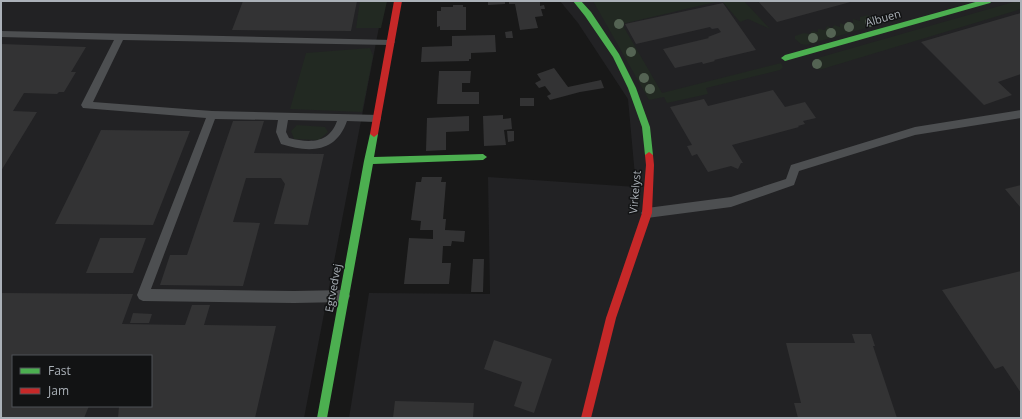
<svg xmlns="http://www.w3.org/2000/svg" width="1022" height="419" font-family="'Open Sans',sans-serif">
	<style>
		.built { fill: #222224; fill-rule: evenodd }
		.green { fill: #222922 }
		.building { fill: #333334 }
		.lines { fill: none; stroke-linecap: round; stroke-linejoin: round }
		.lane { fill: #4d4f51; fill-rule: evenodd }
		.fast { fill: #4caf50; fill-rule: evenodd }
		.jam { fill: #c62828; fill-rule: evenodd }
		.tree { fill: #546353 }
		.labels { text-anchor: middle; stroke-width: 3; stroke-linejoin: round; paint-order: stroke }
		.street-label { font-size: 11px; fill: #abb1b8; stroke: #121314 }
	</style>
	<rect width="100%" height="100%" fill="#181818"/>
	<!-- built -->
	<path class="built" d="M1,1H384L304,418H1ZM13,356H151V406H13Z
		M560,1H1021V418H349L369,293L490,294L488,177L636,187L628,99L578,23Z"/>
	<!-- green -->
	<path class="green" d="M360,1H387L381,28H356Z
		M593,1H720L622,24L662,93L781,63L783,67L780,70L706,88L708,94L667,103L664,97L649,100Z
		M722,1H744L770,29L748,19L740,22Z
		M1017,1H1021V9L819,70L814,59Z
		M868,15L877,25L806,45L801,44L795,39V36L804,33L810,34L812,31L818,32V29L825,30L827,26L832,28L834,25L840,27V23L846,25L847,21L853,23V19L860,21V17Z
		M370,48L373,56L362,112L290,109L306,53Z
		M297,125L325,127L328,132L319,140L294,139L291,131Z"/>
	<!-- building -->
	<path class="building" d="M243,1H357L351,31L232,30Z
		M488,1H505V4L488,5Z
		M509,1H540V6L544,5L545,9H541L543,16L535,17L538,28L520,30L515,4H509Z
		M758,1H854L777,22Z
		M723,3L756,50L714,60L715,61L703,64L702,62L675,68L663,49L709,38L708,37L721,32L718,28L712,29L710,27L636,44L625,24Z
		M453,5H463V7H466V30H440V26L437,27V11H441V7H453Z
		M1021,13V74L998,82L1012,95L984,105L921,42Z
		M512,31L513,38H506L505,32Z
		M495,35L496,52L471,53V59H469V61L421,62L422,47L452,46V36Z
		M1,44L86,47L71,72H76L64,92H59L57,94L24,93L13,111L37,112L1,171Z
		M554,68L568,87L601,80L604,88L580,92L550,100L547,96L551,94L545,86L539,88L535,83L541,80L537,74Z
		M439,71H471L470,83H462V92H479V104H437Z
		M773,90L785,107L805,102L816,118L803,121L805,124L798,126L799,127L732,145L743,163H741L738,169L731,166L708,172L697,154L692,156L687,146L692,145L670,107L704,99L708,106Z
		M520,98H534V106H520Z
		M503,115V119L511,118L512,129L504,130L506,145L484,146L483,116Z
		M469,116V131L446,132V150L426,151L427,118Z
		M233,121H264L254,153L324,154L308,225L274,224L285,184L281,178H246L233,222L260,223L243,286L160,285L170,255H187Z
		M101,130L190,131L153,225L55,224Z
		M507,131H514V141L508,142Z
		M422,177H442L441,182H446L443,219H446L445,230L465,231L464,242L452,241L451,246H443L442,263H451L449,284H404L409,238L433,239V230H420L421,221L411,220L416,182H421Z
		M1021,185V208L1005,189Z
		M100,238H146L133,273H86Z
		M473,259H484L483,292H471Z
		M1021,271V393L1003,366L995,369L942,290Z
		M1,293L133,294L122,324L185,325L192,305H210L204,325L276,326L255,418H118L119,406H151V356H13V406H89L84,418H1Z
		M133,313L152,314L149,323H130Z
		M852,334H871L875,346H873L897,418H798L794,403H801L786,343H855Z
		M494,340L552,359L534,413L514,406L522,382L484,369Z
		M395,401L474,403L473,418H393Z"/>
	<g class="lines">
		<!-- lane -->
		<path class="lane" d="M1,31L393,40L395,42L393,44L390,45L123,40L93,102L212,111L380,115L381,118L380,121L376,122L347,121C336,153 309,153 281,144L276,132L278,120L215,119L151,289L294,291L344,290L348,292L350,296L348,300L344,302L294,303L143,301L139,299L137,295L206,118L83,108L81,105L114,40L1,37ZM288,120L337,121C329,144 309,143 289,138L286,132Z
			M1021,110V118L915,135L799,171L794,185L731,207L647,218L643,216L641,213L643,210L647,208L731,197L786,179L791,165L915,127Z"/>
		<!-- fast -->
		<path class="fast" d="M573,1H581L591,12L619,54L636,88L650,127L653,155L652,157H646L645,155L642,127L628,88L613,57L585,16Z
			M979,1H992L990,3L785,61L781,58L785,55Z
			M374,131L378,134L374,157L483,154L487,157L483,160L373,164L327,418H317L364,161L370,134Z"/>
		<!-- jam -->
		<path class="jam" d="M394,1H402L378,134L374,137L370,134Z
			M649,152L653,155L654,165L652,213L616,318L591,418H581L606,318L642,213L646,165L645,155Z"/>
	</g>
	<!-- trees -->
	<g class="tree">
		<circle cx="870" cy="22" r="5"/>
		<circle cx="619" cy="24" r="5"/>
		<circle cx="849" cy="27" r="5"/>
		<circle cx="831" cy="33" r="5"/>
		<circle cx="813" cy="38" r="5"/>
		<circle cx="631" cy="52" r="5"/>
		<circle cx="817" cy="64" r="5"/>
		<circle cx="644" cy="78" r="5"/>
		<circle cx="650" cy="89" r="5"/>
	</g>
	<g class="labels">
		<!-- street labels -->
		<g class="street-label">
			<text transform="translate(883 18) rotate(-16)" y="4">Albuen</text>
			<text transform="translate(635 192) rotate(-85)" y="4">Virkelyst</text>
			<text transform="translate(333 288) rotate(-80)" y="4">Egtvedvej</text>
		</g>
	</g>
	<!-- border -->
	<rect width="1022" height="419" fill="none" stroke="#abb1b8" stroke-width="4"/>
	<!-- legend -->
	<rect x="12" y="355" width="140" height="52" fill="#121314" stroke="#4f5256"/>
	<rect x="20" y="368" width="20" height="6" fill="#4caf50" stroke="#4f5256"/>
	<text x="48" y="375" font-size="12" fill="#abb1b8">Fast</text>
	<rect x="20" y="388" width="20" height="6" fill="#c62828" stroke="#4f5256"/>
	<text x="48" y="395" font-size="12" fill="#abb1b8">Jam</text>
</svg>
